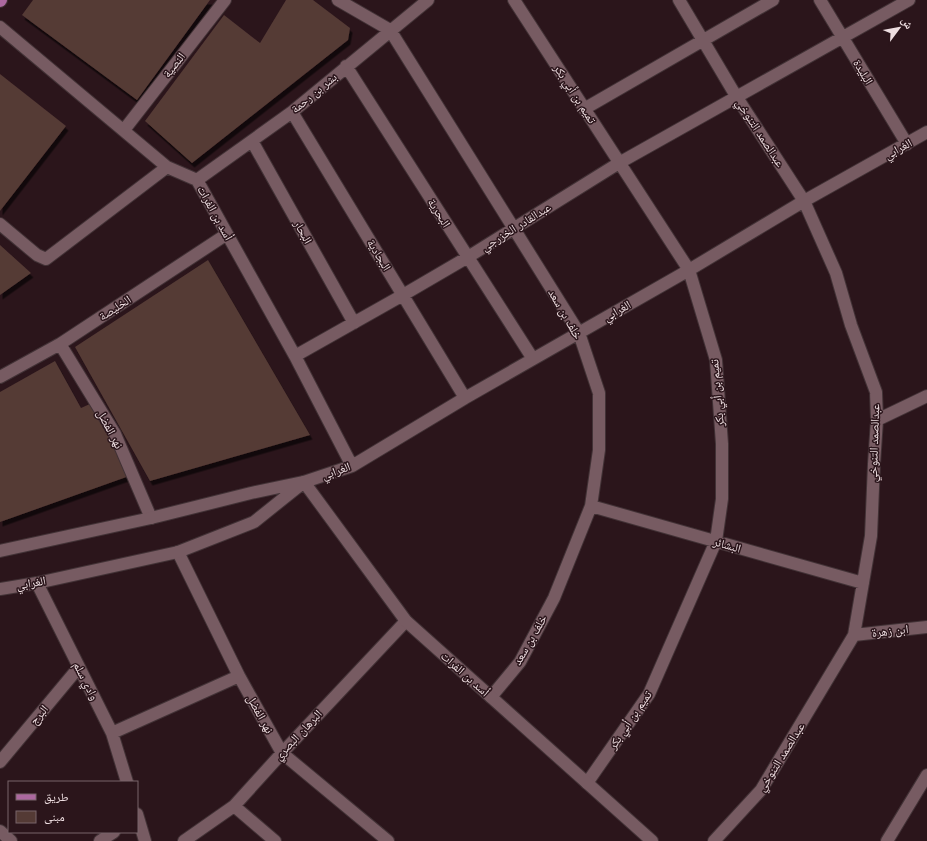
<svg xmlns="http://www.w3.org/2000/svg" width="927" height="841" font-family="Montserrat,'Noto Naskh Arabic',sans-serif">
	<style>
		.building { fill: #543a35; filter: url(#shadow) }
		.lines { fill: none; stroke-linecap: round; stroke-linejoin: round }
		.minor-casing { stroke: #423236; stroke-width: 14 }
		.tertiary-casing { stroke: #423236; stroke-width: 14 }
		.primary-casing { stroke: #423236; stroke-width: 14 }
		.minor { stroke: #775b62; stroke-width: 12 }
		.tertiary { stroke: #775b62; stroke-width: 12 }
		.primary { stroke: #ac689f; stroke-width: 12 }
		.labels { text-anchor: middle; stroke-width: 3; stroke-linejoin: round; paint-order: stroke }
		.street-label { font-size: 12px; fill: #eedee1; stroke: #2b151b }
	</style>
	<defs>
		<filter id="shadow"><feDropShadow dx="2.5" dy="4.5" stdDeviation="0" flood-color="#0009"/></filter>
	</defs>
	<rect width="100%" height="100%" fill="#2b151b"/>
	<!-- building -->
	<path class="building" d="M33,0H210L137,100L22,15Z
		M286,0H313L350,28L348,40L192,163L145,121L224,15L260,43Z
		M0,74L66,126L0,211Z
		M0,245L31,273L0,295Z
		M208,260L310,435L150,481L75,347Z
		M55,361L81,408L92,403L132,475L0,522V392Z"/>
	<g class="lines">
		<defs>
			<path id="minor" d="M338,0L390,30L579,333L599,393V450L591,506L554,598L520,662L491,697
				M514,0L689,270L716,360L722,444V499L716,541L649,694L587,783
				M679,0L736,96L804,201L836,273L851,325L876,392L877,420L874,464L871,536L854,635L761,790L714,841
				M820,0L907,144
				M0,27L167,167L197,180L295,356L352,466
				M346,66L533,359
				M584,109L773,0
				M292,112L465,398
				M124,130L225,0
				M252,141L354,323
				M197,180L292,112L428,0
				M0,224L37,255L46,259L167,167
				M60,344L115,434L151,518
				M295,356L403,295L468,257L619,163L909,0
				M0,377L60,344L227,234
				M877,420L927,396
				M304,482L352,466L465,398L689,270L804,201L927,132
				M591,506L863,583
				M178,552L239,676L282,753L388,841
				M37,583L112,733L127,782
				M854,635L927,627
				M112,733L239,676
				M0,762L79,667
				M234,806L275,841
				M137,814L145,841
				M184,841L234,806L282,753L406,621
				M887,841L927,775"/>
			<path id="tertiary" d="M304,482L406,621L652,841
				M0,551L151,518L251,493L303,482
				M0,589L37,583L178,552L254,522L304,482
				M0,831L11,841
				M100,841L114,832"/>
			<path id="primary" d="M0,1L1,0"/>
		</defs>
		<!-- minor casing -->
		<use href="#minor" class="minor-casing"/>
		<!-- tertiary casing -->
		<use href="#tertiary" class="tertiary-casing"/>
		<!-- primary casing -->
		<use href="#primary" class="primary-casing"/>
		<!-- minor -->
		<use href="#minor" class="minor"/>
		<!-- tertiary -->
		<use href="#tertiary" class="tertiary"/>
		<!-- primary -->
		<use href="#primary" class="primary"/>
	</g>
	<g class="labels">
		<!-- street labels -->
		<g class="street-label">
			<text transform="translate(174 65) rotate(-52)" y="4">النصية</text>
			<text transform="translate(863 72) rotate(59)" y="4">البليدة</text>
			<text transform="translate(314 93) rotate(-40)" y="4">بشر بن رحمة</text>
			<text transform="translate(575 94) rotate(57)" y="4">تميم بن أبي بكر</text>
			<text transform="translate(760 133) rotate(57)" y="4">عبدالصمد التنوخي</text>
			<text transform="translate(898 149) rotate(-29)" y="4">الغرابي</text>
			<text transform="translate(215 213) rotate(61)" y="4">أسد بن الفرات</text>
			<text transform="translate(439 213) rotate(58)" y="4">البحرية</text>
			<text transform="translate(516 227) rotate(-32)" y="4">عبدالقادر الخزرجي</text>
			<text transform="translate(303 232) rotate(61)" y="4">البحار</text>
			<text transform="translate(379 255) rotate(59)" y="4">البجادية</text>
			<text transform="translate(115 308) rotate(-33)" y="4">الخليصة</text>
			<text transform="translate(617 311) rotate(-30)" y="4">الغرابي</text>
			<text transform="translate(565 314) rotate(60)" y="4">خلف بن سعد</text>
			<text transform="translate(717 393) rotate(-95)" y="4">تميم بن أبي بكر</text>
			<text transform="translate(110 429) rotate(62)" y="4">نهر الفضل</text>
			<text transform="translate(874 443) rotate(-88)" y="4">عبدالصمد التنوخي</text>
			<text transform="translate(336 471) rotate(-20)" y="4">الغرابي</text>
			<text transform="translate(727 545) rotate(16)" y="4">البشائر</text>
			<text transform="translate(31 583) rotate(-10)" y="4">الغرابي</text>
			<text transform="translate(890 631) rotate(-6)" y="4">ابن زهرة</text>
			<text transform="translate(530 640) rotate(-60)" y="4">خلف بن سعد</text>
			<text transform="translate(465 674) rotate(42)" y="4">أسد بن الفرات</text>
			<text transform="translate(86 681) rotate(63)" y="4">وادي سلم</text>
			<text transform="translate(260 714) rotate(61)" y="4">نهر الفضل</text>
			<text transform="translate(39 715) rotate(-50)" y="4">البرج</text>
			<text transform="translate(630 720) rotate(-56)" y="4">تميم بن أبي بكر</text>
			<text transform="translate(298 735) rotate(-47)" y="4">البرهان البصري</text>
			<text transform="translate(781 757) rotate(-58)" y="4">عبدالصمد التنوخي</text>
		</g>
	</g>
	<!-- legend -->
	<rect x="8" y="781" width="130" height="52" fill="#2b151b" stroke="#79656a"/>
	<rect x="16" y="794" width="20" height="6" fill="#ac689f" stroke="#79656a"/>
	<text x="44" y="801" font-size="12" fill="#eedee1">طريق</text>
	<rect x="16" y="811" width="20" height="12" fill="#543a35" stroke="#79656a"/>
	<text x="44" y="821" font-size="12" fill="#eedee1">مبنى</text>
	<!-- north arrow -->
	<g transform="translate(899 28) rotate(58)" stroke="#2b151b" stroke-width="3" paint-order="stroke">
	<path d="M0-3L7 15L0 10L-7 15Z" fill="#eedee1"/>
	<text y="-6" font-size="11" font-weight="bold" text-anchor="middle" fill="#eedee1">ش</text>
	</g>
</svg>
